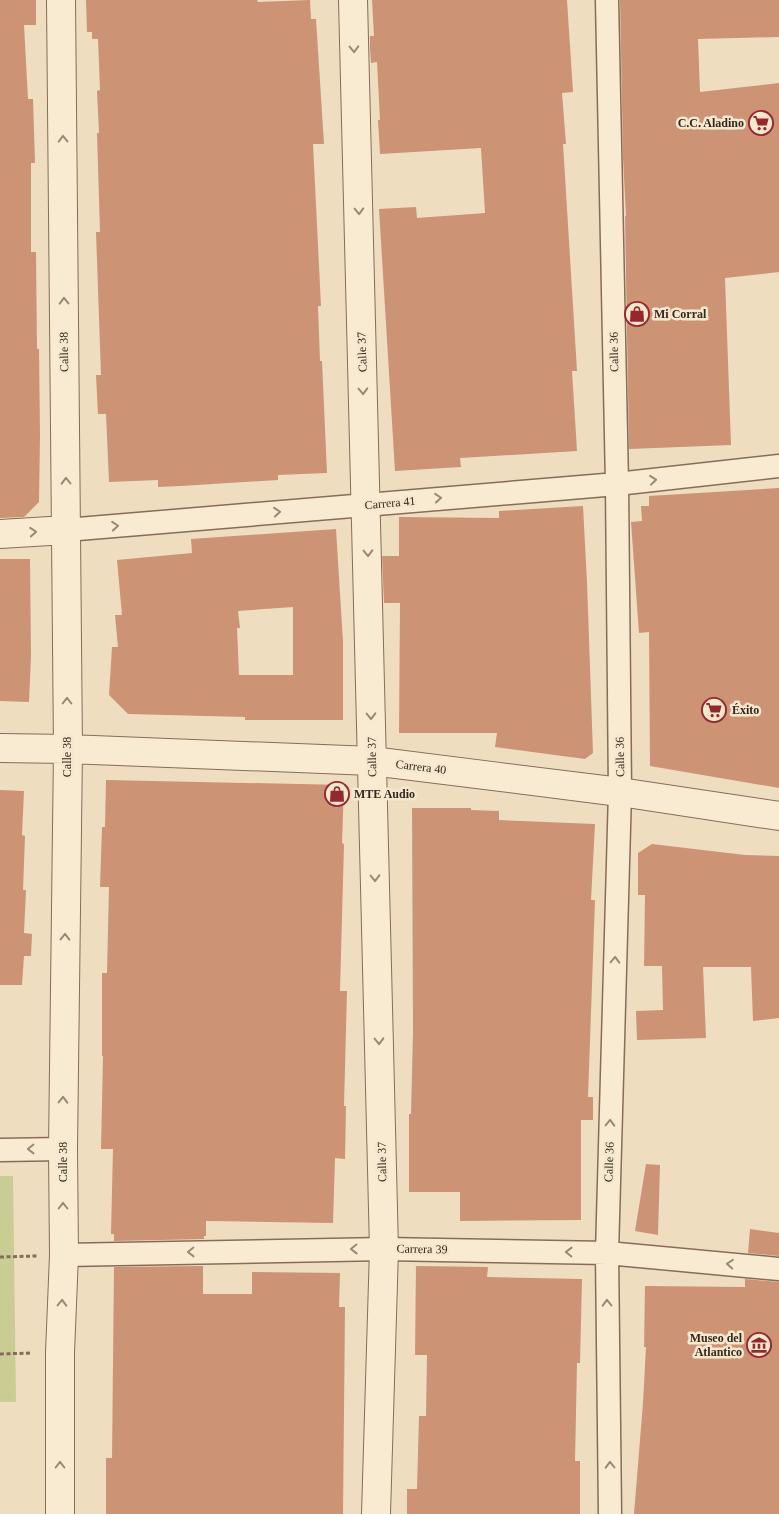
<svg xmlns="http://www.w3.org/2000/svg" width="779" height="1514" font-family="'Times New Roman',serif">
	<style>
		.green { fill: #c9cc93 }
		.building { fill: #cc9375; fill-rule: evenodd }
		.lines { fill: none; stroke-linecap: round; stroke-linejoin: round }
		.minor-casing { stroke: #876d57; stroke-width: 25 }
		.tertiary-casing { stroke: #876d57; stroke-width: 30 }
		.path { stroke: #876d57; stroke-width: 3; stroke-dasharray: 4 2.5; stroke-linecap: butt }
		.minor { stroke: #f9ebd2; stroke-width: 22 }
		.tertiary { stroke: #f9ebd2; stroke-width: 28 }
		.oneway { stroke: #988977 }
		.labels { text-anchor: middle; stroke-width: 5; stroke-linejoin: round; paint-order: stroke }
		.poi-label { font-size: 12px; font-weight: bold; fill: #36271c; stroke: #f5e8cf; text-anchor: start }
		.street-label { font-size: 12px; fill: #36271c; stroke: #f5e8cf }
	</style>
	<rect width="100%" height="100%" fill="#eeddbf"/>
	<!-- green -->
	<path class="green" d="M0,1176H13L16,1402H0Z"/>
	<!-- building -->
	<path class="building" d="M0,0H36V25H24L28,99H33L35,163H31V252H36L37,349H39L40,435L39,502L24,517L0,518Z
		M86,0H257L258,2L310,0L311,19H316L324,144H313L321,306H318L320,361H322L327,473L278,475V480L181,486L158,487V480L109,482L106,414H98L96,375H101L96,232H100L97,133H99L97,91L100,90L98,39H92V32H87Z
		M372,0H567L573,92L562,93L566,144H563L577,371H572L577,451L460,458L461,467L395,471L379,209L416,207L417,218L485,213L481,148L380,154L378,120H380L377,62L371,63L370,48V36H374Z
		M620,0H779V37L698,39L700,92L779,83V272L725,278L731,445L629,449L625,216H626L623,158Z
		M779,488V788L650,766L649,632L639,633L631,522L642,521L641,506H649V496Z
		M583,506L587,582L593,753L585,759L495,747L497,733H399L400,603H384L382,556H399V517L499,518V511Z
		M336,529L343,642V720H245V717L128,714L109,695L112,647H118L115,615H122L117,560L192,553L191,539ZM293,607V675H239L237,628H240L238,611Z
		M0,559H30L31,656L29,702L0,701Z
		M106,780L344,785L342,843L344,844L340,991H347L344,1106H346L345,1159L335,1158L333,1223L206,1221V1236H204V1239L114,1241V1234H111L113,1149H101L103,1056H102V973H107L109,887H100L102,827H105Z
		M0,790L24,791L22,835L25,836L23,890H26L24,933L32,934L31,956H24L22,985H0Z
		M412,808H471V810L499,811V820L595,824L591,900H595L588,1097H593V1120H581V1220L460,1221V1192H409V1114H411L413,1032Z
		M652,844L745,855L779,856V1018L753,1021L751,967H703L706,1038L637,1040L636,1011L663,1010L662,966H644L645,895H638V853Z
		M646,1164L660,1165L658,1235L635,1231Z
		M750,1229L779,1233V1256L748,1253Z
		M203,1266V1294H252V1272L340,1273L339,1307H345L343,1514H106V1458H112L114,1267Z
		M416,1266L488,1267L487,1277L582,1279L580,1363H577L575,1461H580V1514H407V1489H417L419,1416H426L427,1355H415Z
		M745,1279L779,1282V1514H634L643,1403L646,1347H644L645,1286L745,1287Z"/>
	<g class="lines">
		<defs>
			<path id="minor" d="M607,0L617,484L620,792L607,1253L610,1514
				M66,530L617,484L779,466
				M0,1150L63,1149
				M64,1255L384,1249L607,1253L779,1269"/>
			<path id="tertiary" d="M353,0L384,1249L376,1514
				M0,534L66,530
				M0,748L68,749L372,761L620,792L779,816
				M60,1514V1353L64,1255L63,1149L68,749L61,0"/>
		</defs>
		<!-- minor casing -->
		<use href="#minor" class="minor-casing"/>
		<!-- tertiary casing -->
		<use href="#tertiary" class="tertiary-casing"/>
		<!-- path -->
		<path class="path" d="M0,1257L37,1256
			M0,1354L32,1353"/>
		<!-- minor -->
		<use href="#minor" class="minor"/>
		<!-- tertiary -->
		<use href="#tertiary" class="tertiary"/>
	</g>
	<!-- one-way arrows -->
	<defs><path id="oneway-chevron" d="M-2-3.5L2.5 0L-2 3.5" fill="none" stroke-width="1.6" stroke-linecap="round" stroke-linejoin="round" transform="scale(1.25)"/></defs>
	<g class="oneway">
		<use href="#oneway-chevron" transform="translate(354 49) rotate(88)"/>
		<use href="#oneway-chevron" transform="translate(63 139) rotate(-91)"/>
		<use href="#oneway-chevron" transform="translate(359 211) rotate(88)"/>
		<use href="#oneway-chevron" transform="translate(64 301) rotate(-91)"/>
		<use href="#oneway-chevron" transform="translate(363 391) rotate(88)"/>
		<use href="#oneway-chevron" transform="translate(653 480) rotate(-6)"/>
		<use href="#oneway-chevron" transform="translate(66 481) rotate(-91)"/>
		<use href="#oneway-chevron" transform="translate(438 498) rotate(-5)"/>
		<use href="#oneway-chevron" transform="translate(277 512) rotate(-5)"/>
		<use href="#oneway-chevron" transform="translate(115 526) rotate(-5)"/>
		<use href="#oneway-chevron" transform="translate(33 532) rotate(-4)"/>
		<use href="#oneway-chevron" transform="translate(368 553) rotate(89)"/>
		<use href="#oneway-chevron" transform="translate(67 701) rotate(-90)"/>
		<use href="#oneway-chevron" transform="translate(371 716) rotate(89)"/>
		<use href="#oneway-chevron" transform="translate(375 878) rotate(89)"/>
		<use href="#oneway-chevron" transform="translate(65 937) rotate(-89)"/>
		<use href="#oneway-chevron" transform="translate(615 960) rotate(-88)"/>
		<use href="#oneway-chevron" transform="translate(379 1041) rotate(89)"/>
		<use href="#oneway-chevron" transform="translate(63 1100) rotate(-89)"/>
		<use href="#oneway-chevron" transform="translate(610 1123) rotate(-88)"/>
		<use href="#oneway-chevron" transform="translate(31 1149) rotate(179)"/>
		<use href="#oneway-chevron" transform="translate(63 1206) rotate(-90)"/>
		<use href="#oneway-chevron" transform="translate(354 1249) rotate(179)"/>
		<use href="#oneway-chevron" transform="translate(191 1252) rotate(179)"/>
		<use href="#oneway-chevron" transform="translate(569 1252) rotate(-179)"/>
		<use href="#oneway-chevron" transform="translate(730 1264) rotate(-175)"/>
		<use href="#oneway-chevron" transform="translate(62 1303) rotate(-88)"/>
		<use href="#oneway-chevron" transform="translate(607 1303) rotate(-91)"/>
		<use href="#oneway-chevron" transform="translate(60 1465) rotate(-90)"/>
		<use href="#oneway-chevron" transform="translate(610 1465) rotate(-91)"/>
	</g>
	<!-- icons -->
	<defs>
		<symbol id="supermarket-ring" viewBox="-11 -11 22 22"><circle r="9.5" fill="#f5e8cf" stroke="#96272f" stroke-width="1.5"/><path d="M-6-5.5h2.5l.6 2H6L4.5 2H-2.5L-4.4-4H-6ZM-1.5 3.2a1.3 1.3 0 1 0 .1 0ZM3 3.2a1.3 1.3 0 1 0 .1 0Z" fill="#96272f"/></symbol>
		<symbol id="shop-ring" viewBox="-11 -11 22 22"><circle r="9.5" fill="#f5e8cf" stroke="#96272f" stroke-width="1.5"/><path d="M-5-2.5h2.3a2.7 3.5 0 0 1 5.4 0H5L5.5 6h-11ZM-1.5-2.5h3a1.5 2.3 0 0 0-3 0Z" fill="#96272f"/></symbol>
		<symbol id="museum-ring" viewBox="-11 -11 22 22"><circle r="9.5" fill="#f5e8cf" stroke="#96272f" stroke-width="1.5"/><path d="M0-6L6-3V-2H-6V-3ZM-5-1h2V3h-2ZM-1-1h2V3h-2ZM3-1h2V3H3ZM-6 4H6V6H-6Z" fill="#96272f"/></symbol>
	</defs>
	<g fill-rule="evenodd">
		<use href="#supermarket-ring" x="747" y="109" width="28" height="28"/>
		<use href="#shop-ring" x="623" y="300" width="28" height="28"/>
		<use href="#supermarket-ring" x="700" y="696" width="28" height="28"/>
		<use href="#shop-ring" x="323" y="780" width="28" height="28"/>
		<use href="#museum-ring" x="745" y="1331" width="28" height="28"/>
	</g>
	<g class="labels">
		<!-- poi labels -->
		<g class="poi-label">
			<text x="744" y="127" text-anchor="end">C.C. Aladino</text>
			<text x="654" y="318">Mi Corral</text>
			<text x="732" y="714">Éxito</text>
			<text x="354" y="798">MTE Audio</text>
			<text x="742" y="1342" text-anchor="end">Museo del<tspan x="742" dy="14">Atlantico</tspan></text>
		</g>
		<!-- street labels -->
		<g class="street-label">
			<text transform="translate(64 352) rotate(-91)" y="4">Calle 38</text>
			<text transform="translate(362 352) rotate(-92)" y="4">Calle 37</text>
			<text transform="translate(614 352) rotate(-91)" y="4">Calle 36</text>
			<text transform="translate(390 503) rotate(-5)" y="4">Carrera 41</text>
			<text transform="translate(67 757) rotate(-90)" y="4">Calle 38</text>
			<text transform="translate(372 757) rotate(-91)" y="4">Calle 37</text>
			<text transform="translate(620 757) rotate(-91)" y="4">Calle 36</text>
			<text transform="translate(421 767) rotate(7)" y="4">Carrera 40</text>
			<text transform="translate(63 1162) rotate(-90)" y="4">Calle 38</text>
			<text transform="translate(382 1162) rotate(-91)" y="4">Calle 37</text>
			<text transform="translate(609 1162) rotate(-88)" y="4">Calle 36</text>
			<text transform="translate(422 1249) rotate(1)" y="4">Carrera 39</text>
		</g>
	</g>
</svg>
